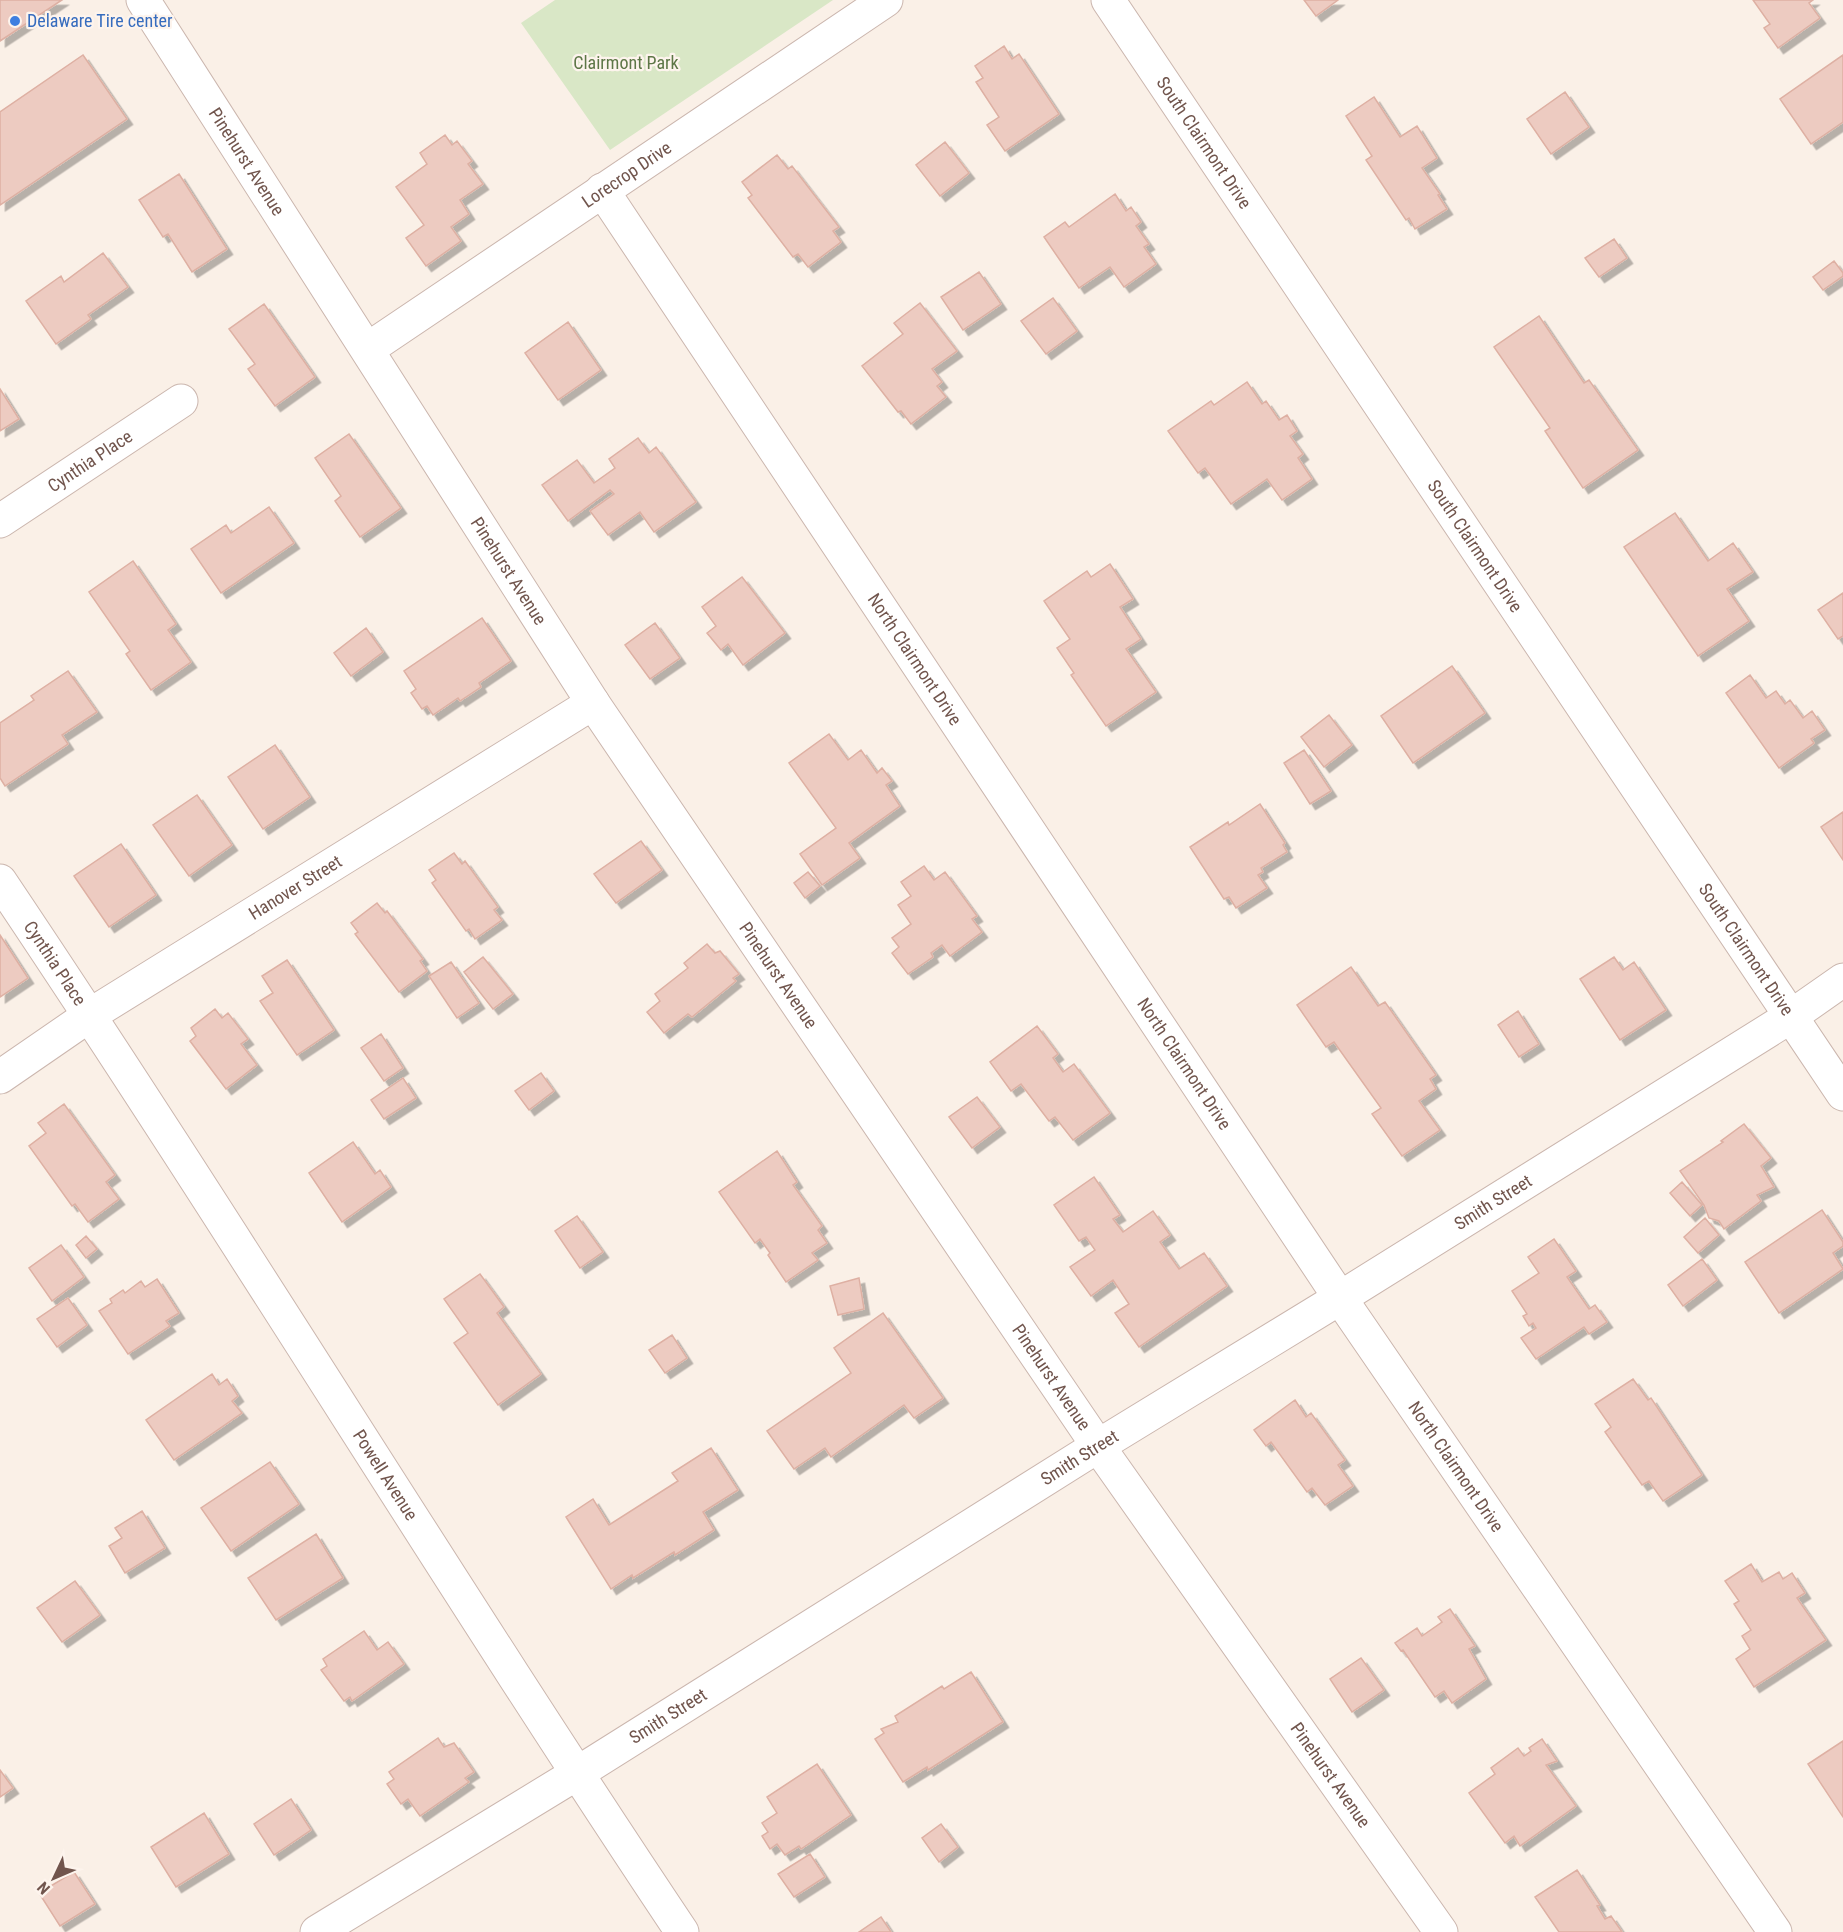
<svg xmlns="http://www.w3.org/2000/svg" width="1843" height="1932" font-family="'Roboto Condensed',sans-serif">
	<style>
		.green { fill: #d9e7c6 }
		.building { fill: #edcbc1; stroke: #deb0a3; stroke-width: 1.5; filter: url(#shadow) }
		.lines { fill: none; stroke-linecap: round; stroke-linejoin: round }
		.street-casing { stroke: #cbb6ae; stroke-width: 35 }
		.street { stroke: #fff; stroke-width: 33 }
		.shop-dot { fill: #3f7fe0; stroke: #fdf4ed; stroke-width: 2 }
		.labels { text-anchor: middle; stroke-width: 4.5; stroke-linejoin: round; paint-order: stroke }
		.shop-label { font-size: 18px; fill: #366cbe; stroke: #fdf4ed; text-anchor: start }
		.park-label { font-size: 18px; fill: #5d7646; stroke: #fdf4ed }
		.street-label { font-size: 18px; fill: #71554d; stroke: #fdf4ed }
	</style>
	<defs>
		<filter id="shadow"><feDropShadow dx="5.5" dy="5.5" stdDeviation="0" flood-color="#0004"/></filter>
	</defs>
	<rect width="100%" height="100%" fill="#faf0e7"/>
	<!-- green -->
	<path class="green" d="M555,0H833L610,150L521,23Z"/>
	<!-- building -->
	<path class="building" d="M0,0H62L0,41Z
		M1304,0H1338L1316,16Z
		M1753,0H1813L1809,3L1820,18L1778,48L1764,28L1770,24Z
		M1004,46L1012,59L1019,54L1059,114L1005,151L987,125L999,117L976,82L983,78L975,66Z
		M83,55L127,119L0,205V112Z
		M1843,55V122L1811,144L1780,99Z
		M1565,92L1589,127L1551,154L1527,119Z
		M1374,97L1400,137L1417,126L1437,158L1422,168L1440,194L1438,195L1447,209L1415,229L1409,218L1406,220L1366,160L1372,156L1346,116Z
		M445,135L452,145L457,141L472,161L468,164L483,184L460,200L469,214L451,227L461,241L426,266L406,238L424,225L396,187L427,164L420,153Z
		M945,142L969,173L940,196L916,165Z
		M777,155L788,169L792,166L839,227L833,231L841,242L808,267L798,254L793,257L748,198L752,195L742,182Z
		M179,174L227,249L192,272L168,234L163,237L139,200Z
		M1115,194L1126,211L1131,207L1141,222L1136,226L1149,244L1144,247L1156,264L1124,287L1110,267L1079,288L1044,237L1065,222L1069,227Z
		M1614,239L1627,258L1599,277L1585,258Z
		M103,253L128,287L88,315L91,319L56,344L26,301L61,276L64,282Z
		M1834,261L1843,273V276L1823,290L1813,277Z
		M979,272L1001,304L963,330L941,297Z
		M1053,298L1077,331L1046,354L1021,321Z
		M920,303L957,351L932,369L942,382L937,386L946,397L911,424L901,411L898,412L862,366L903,334L894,323Z
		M264,304L315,377L275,406L248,369L255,364L229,329Z
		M1539,316L1584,383L1589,380L1638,450L1583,488L1545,431L1550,428L1494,347Z
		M568,322L601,370L558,400L525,353Z
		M1247,382L1262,404L1266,401L1279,420L1287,415L1297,431L1290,436L1303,454L1298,458L1312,479L1282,500L1267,479L1231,504L1205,468L1198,473L1168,431L1211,401L1214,405Z
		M0,389L19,419L0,431Z
		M349,434L401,508L360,537L335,501L341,496L315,458Z
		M638,438L649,453L656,447L696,502L654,532L640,512L608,535L590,511L614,494L610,490L568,521L542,485L577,460L594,483L615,468L609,459Z
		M269,507L294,543L221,593L191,549L226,525L231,533Z
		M1675,513L1708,561L1733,543L1753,572L1727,589L1749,621L1698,656L1624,547Z
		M133,561L176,624L168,630L191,662L151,690L126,654L130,651L89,592Z
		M1110,564L1133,599L1120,607L1141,639L1126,649L1156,692L1106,726L1071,675L1074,673L1057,648L1070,639L1044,601L1087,571L1091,577Z
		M742,577L785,633L743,665L728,644L721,650L707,633L716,626L702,607Z
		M1843,593V636L1838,639L1818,610Z
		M482,618L511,661L479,683L481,687L460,701L458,698L433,715L427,706L422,709L411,693L416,689L404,671Z
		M655,623L680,658L650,679L625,645Z
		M366,628L383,652L351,676L334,653Z
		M1452,666L1485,713L1413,763L1381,716Z
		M68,671L97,712L62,735L68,744L5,786L0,778V723L34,700L31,696Z
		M1750,675L1766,698L1776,691L1785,704L1790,700L1803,718L1812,711L1825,730L1811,739L1814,743L1779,768L1726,693Z
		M1329,715L1352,745L1324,767L1301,737Z
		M829,734L848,760L861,750L877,773L882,768L892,781L886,785L900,806L849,843L860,858L822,885L800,854L836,828L789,763Z
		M275,745L310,797L263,829L228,777Z
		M1304,750L1331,791L1310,804L1284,763Z
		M197,795L232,845L189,876L153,825Z
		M1260,804L1285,843L1283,845L1287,852L1261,868L1263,872L1258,875L1267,888L1236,908L1229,897L1224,899L1190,847L1228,822L1229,825Z
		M1843,812V860L1821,827Z
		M641,841L662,870L616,903L594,874Z
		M121,844L156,895L109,927L74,876Z
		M454,853L462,864L465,861L498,907L494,910L502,920L475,939L469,929L466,931L432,883L436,880L429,870Z
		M924,866L934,880L945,872L977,916L972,919L982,932L950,956L942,945L931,953L933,957L908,974L892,953L899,947L892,938L911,924L898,905L911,896L901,882Z
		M808,872L820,886L805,898L794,883Z
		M377,903L385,913L387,911L423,959L420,961L427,971L399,992L355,934L358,932L351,923Z
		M0,935L28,978L0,997Z
		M707,944L715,953L720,951L739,974L733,978L736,981L692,1017L688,1014L664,1033L647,1012L660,1001L655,994L688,968L684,963Z
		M483,957L513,994L493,1009L464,972Z
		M1614,957L1623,970L1634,962L1666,1010L1620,1040L1580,979Z
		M287,960L334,1030L297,1055L260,1001L273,993L262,976Z
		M451,962L479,1003L457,1018L429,976Z
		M1351,967L1378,1006L1385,1002L1436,1075L1430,1079L1436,1089L1419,1101L1440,1130L1402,1156L1372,1114L1381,1108L1334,1042L1326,1047L1297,1005Z
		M215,1009L222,1018L228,1013L248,1039L241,1044L257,1065L226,1089L190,1041L196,1036L191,1028Z
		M1518,1011L1539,1044L1519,1057L1498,1025Z
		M1037,1026L1058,1054L1053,1058L1063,1072L1074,1064L1110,1113L1073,1140L1055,1117L1049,1121L1021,1084L1011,1091L990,1062Z
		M381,1034L403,1068L384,1081L361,1048Z
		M541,1073L554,1091L529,1110L515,1091Z
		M403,1078L416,1098L384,1119L371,1100Z
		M977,1097L1000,1127L972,1148L949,1117Z
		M64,1104L115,1175L106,1182L119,1199L88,1222L75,1204L72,1206L29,1146L46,1133L38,1123Z
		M1744,1124L1771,1158L1761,1166L1774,1187L1757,1195L1761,1201L1724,1229L1719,1221L1709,1218L1704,1205L1680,1171L1723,1142L1721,1141Z
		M353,1142L375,1174L380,1170L391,1187L342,1222L309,1173Z
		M777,1151L797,1182L793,1185L822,1226L818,1230L827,1243L812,1253L818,1260L786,1282L768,1255L770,1253L760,1239L755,1243L719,1192Z
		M1094,1177L1120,1215L1113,1219L1123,1232L1153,1211L1170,1235L1160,1242L1179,1269L1204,1253L1227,1286L1139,1347L1115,1313L1129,1304L1113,1280L1091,1296L1070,1267L1095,1250L1086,1237L1079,1241L1054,1205Z
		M1682,1182L1702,1205L1690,1216L1670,1193Z
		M1822,1210L1843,1242V1246L1833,1253L1843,1269L1779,1313L1745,1262Z
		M577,1216L603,1252L580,1268L555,1231Z
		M1705,1218L1719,1235L1698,1253L1684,1237Z
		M86,1236L97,1249L86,1258L76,1245Z
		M1554,1239L1576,1271L1567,1277L1589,1309L1595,1305L1607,1322L1589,1334L1584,1327L1536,1359L1521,1338L1536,1328L1533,1323L1529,1326L1523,1316L1527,1314L1512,1291L1539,1273L1528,1257Z
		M61,1245L84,1277L52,1301L29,1268Z
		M1702,1259L1717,1280L1683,1306L1668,1285Z
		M480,1274L504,1307L497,1313L541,1374L498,1405L454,1343L468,1333L444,1299Z
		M859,1278L864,1309L838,1315L830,1286Z
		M157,1279L179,1313L166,1321L170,1326L128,1354L99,1311L112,1303L110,1299L123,1290L125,1293L141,1281L145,1287Z
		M68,1298L87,1325L57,1347L37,1319Z
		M883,1313L943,1398L914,1418L904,1405L831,1457L825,1448L794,1469L767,1431L851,1373L834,1348Z
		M672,1335L687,1358L665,1373L649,1350Z
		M212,1374L219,1385L227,1379L238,1396L232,1401L242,1413L174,1460L146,1420Z
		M1633,1379L1648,1400L1651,1398L1702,1475L1663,1501L1649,1481L1642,1485L1605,1432L1611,1427L1595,1404Z
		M1295,1400L1306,1417L1311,1413L1345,1460L1338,1465L1353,1486L1325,1505L1312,1488L1307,1492L1271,1442L1266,1446L1254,1430Z
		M711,1448L738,1490L703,1512L714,1530L675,1555L674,1552L633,1578L632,1575L611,1589L566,1517L593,1499L609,1525L678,1481L672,1473Z
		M270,1462L299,1504L231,1551L201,1508Z
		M142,1511L165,1548L125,1573L109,1546L122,1538L115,1528Z
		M316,1534L343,1578L276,1620L248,1578Z
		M1751,1564L1762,1582L1779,1572L1783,1579L1792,1573L1805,1593L1797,1598L1826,1640L1754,1687L1736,1659L1750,1649L1742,1636L1751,1630L1734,1604L1739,1601L1725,1581Z
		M75,1581L100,1615L62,1642L37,1608Z
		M1450,1609L1475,1646L1469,1649L1486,1679L1452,1703L1444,1691L1435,1697L1403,1650L1401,1651L1395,1643L1417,1628L1422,1636L1442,1622L1438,1617Z
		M364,1631L377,1650L388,1642L404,1664L352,1701L350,1697L344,1701L321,1670L327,1666L323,1659Z
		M1361,1658L1384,1690L1352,1712L1330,1679Z
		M971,1672L1003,1722L928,1770L927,1767L903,1782L875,1739L884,1733L881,1729L898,1722L895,1716L942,1686L944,1689Z
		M438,1738L444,1747L454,1743L474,1772L465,1778L469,1782L420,1816L408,1799L401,1804L387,1784L394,1779L389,1772Z
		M1542,1739L1557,1761L1546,1765L1576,1806L1520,1846L1514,1836L1505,1843L1469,1793L1495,1774L1491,1768L1518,1748L1524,1756L1531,1751L1529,1748Z
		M1843,1741V1817L1808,1764Z
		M817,1764L851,1815L801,1849L799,1846L785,1855L777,1844L770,1849L762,1836L768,1832L762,1823L777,1813L767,1797Z
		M0,1770L13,1788L0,1797Z
		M291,1799L311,1830L274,1855L254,1824Z
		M204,1813L229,1854L176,1887L151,1847Z
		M941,1824L958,1847L939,1862L922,1838Z
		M810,1854L825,1877L794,1897L778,1874Z
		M1577,1870L1600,1905L1597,1906L1605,1919L1611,1916L1622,1932H1559L1535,1897Z
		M74,1872L95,1904L60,1926L39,1893Z
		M881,1917L891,1932H859Z"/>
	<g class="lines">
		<defs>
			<g id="street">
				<path id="s1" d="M143,0L593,703L1098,1446L1441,1932"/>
				<path id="s2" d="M1108,0L1843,1094"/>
				<path id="s3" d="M602,190L1340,1298L1775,1932"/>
				<path id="s4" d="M368,349L886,0"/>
				<path id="s5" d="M0,521L181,401"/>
				<path id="s6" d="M0,881C233,1228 450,1585 682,1932"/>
				<path id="s7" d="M0,1077L90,1015L593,703"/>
				<path id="s8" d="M317,1932L576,1774L1098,1446L1340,1298L1790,1017L1843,980"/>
			</g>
		</defs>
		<!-- street casing -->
		<use href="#street" class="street-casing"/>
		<!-- street -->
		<use href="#street" class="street"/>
	</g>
	<!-- markers -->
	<circle class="shop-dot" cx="15" cy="21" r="6"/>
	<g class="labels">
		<!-- shop labels -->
		<g class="shop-label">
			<text x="27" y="27">Delaware Tire center</text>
		</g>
		<!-- park labels -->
		<g class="park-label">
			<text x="626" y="69">Clairmont Park</text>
		</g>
		<!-- street labels -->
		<g class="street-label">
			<text dy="6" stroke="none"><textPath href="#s2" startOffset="172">South Clairmont Drive</textPath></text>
			<text dy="6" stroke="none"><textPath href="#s1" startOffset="192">Pinehurst Avenue</textPath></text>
			<text dy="6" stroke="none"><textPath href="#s4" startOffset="312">Lorecrop Drive</textPath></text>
			<text dy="6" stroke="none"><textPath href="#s5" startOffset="108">Cynthia Place</textPath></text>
			<text dy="6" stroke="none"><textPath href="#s2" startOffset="658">South Clairmont Drive</textPath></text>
			<text dy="6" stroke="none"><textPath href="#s1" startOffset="678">Pinehurst Avenue</textPath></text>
			<text dy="6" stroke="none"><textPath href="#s3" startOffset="564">North Clairmont Drive</textPath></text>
			<text dy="6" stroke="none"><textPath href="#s7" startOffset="351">Hanover Street</textPath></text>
			<text dy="6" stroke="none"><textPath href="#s2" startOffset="1144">South Clairmont Drive</textPath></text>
			<text dy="6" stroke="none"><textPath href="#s6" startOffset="99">Cynthia Place</textPath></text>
			<text dy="6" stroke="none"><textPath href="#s1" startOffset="1164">Pinehurst Avenue</textPath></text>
			<text dy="6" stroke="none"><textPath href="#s3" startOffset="1050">North Clairmont Drive</textPath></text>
			<text dy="6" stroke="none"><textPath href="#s8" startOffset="1384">Smith Street</textPath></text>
			<text dy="6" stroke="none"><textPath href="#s1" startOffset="1650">Pinehurst Avenue</textPath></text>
			<text dy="6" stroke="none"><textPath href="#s8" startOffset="898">Smith Street</textPath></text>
			<text dy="6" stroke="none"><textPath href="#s3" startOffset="1536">North Clairmont Drive</textPath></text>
			<text dy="6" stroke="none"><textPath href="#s6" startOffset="708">Powell Avenue</textPath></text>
			<text dy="6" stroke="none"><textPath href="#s8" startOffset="412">Smith Street</textPath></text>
			<text dy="6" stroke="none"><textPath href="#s1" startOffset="2136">Pinehurst Avenue</textPath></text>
		</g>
	</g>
	<!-- north arrow -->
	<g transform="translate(54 1878) rotate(226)" stroke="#fdf4ed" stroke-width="4.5" paint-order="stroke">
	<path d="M0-4.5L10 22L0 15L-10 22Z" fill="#71554d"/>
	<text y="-9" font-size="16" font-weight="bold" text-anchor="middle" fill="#71554d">N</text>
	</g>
</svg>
